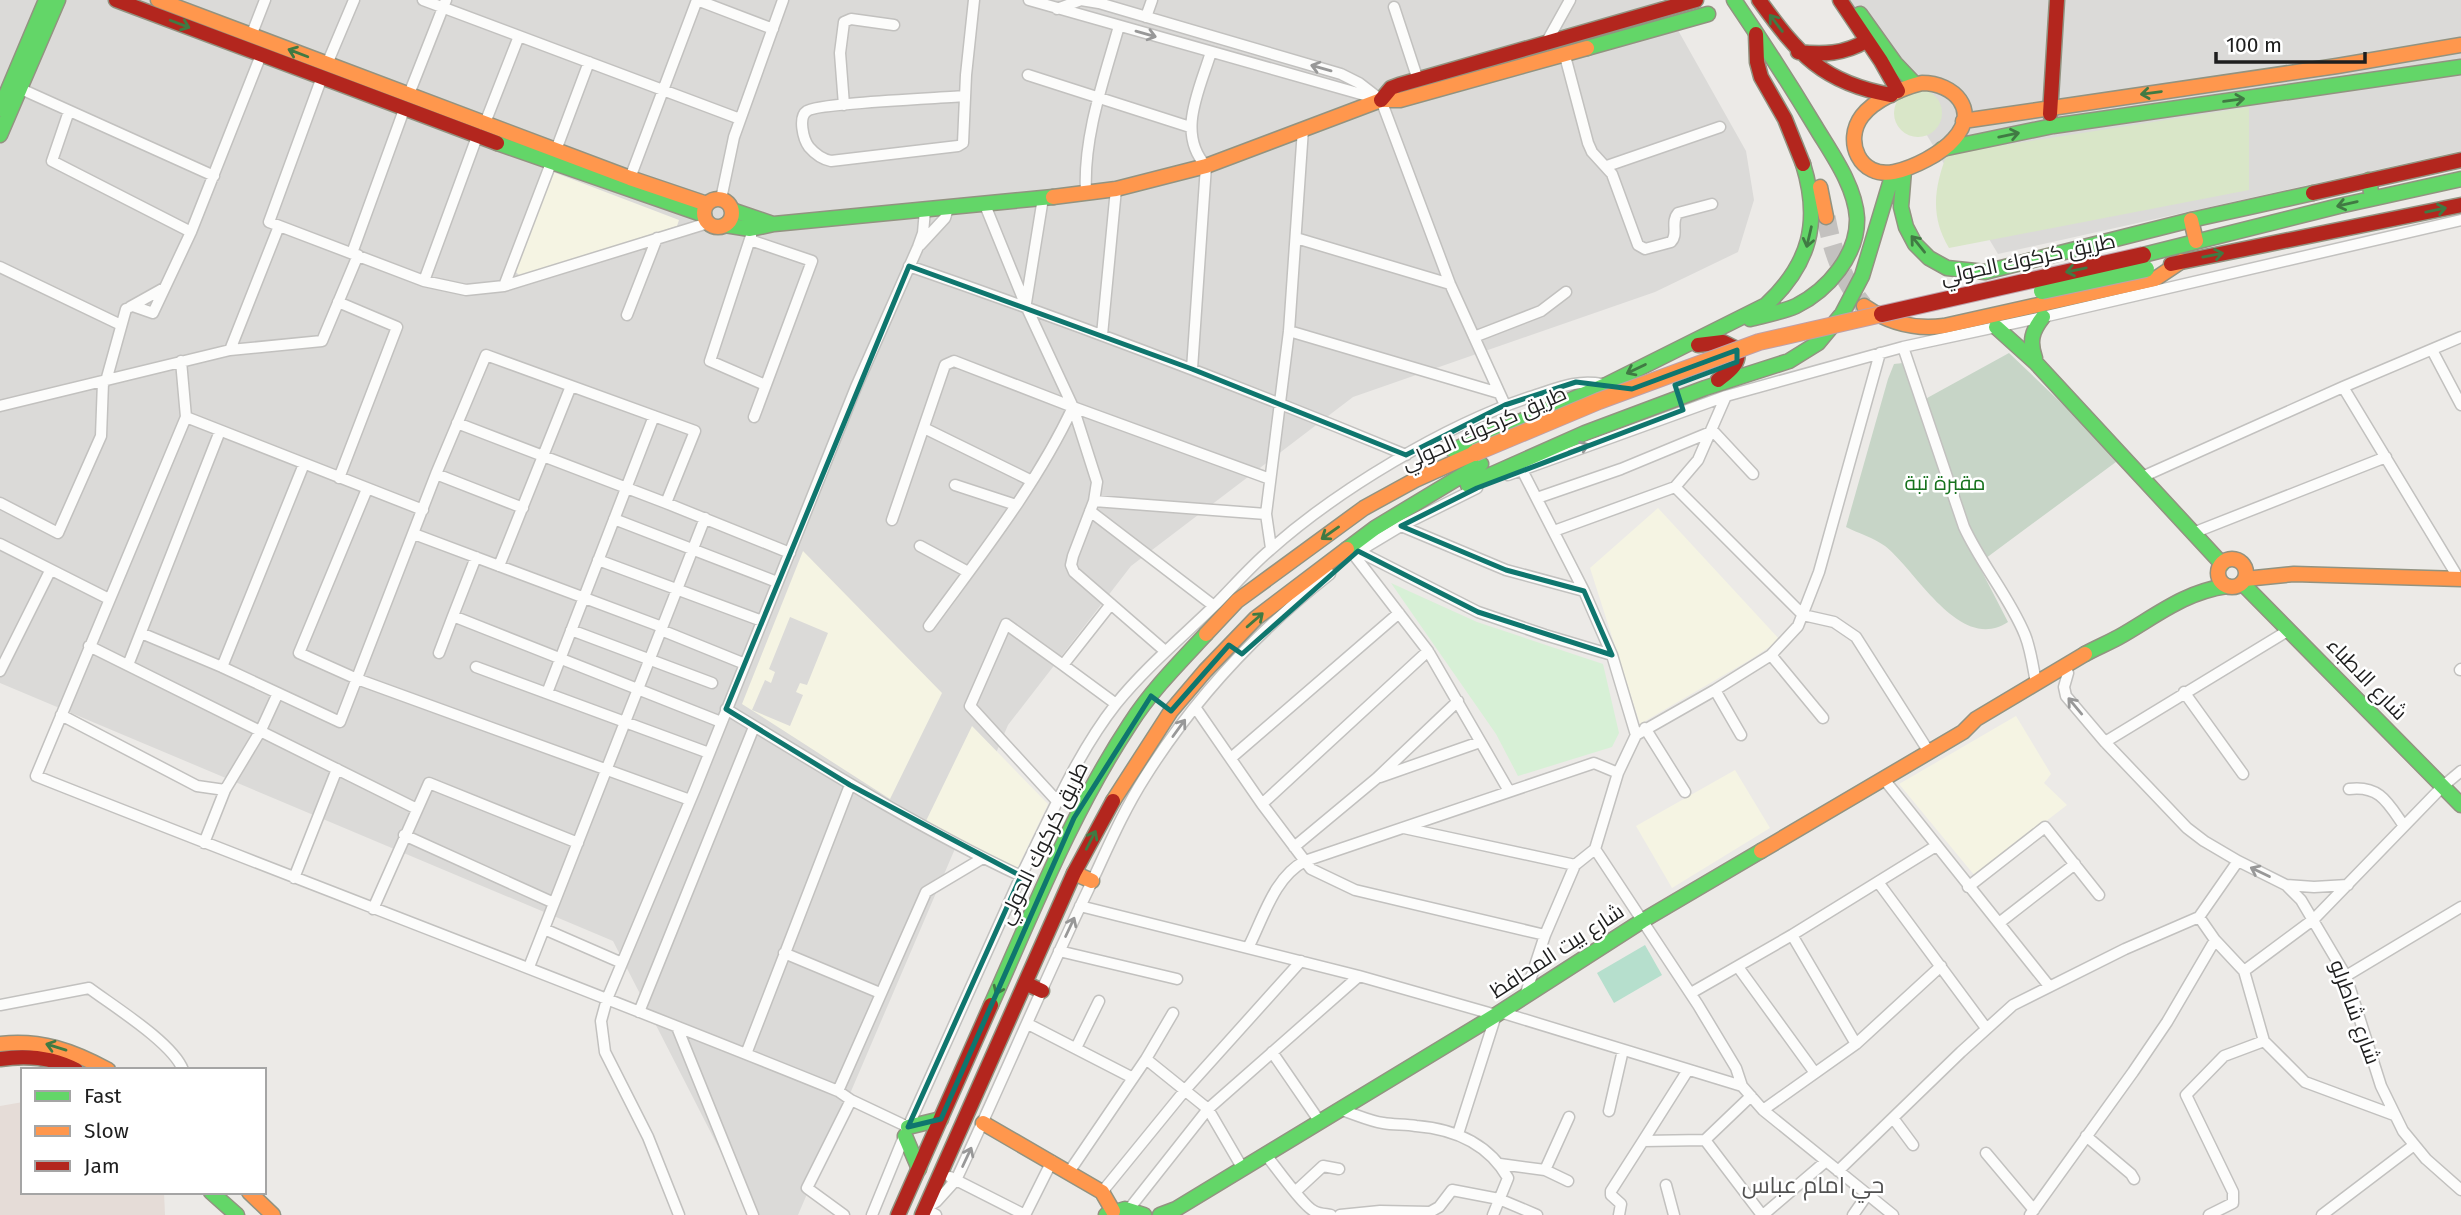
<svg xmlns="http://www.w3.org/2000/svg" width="2461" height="1215" font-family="'Fira Sans',Cairo,sans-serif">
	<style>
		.residential { fill: #dbdad8 }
		.education { fill: #f5f4e3; fill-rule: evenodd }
		.military { fill: #e5dcd7 }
		.grass { fill: #d9e6c8 }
		.cemetery { fill: #c7d5c7 }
		.park { fill: #d7f0d6 }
		.pitch { fill: #b6dfcd }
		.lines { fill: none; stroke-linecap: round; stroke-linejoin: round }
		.highway-tunnel { stroke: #c3c1bf; stroke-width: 19; stroke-dasharray: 19 10; stroke-linecap: butt }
		.street-casing { stroke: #c2c1bf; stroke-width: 13 }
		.fast-casing { stroke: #929381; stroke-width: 17 }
		.slow-casing { stroke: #929381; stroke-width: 17 }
		.jam-casing { stroke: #929381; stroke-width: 17 }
		.street { stroke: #fcfcfb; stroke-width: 10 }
		.fast { stroke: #63d668; stroke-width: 14 }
		.slow { stroke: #ff974d; stroke-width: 14 }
		.jam { stroke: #b3261e; stroke-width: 14 }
		.fast-bridge-casing { stroke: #bea1a9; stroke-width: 18; stroke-linecap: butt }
		.slow-bridge-casing { stroke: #bea1a9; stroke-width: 18; stroke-linecap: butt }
		.jam-bridge-casing { stroke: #bea1a9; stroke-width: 18; stroke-linecap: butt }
		.fast-bridge { stroke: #63d668; stroke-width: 16 }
		.slow-bridge { stroke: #ff974d; stroke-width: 16 }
		.jam-bridge { stroke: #b3261e; stroke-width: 16 }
		.oneway { stroke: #407a43 }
		.oneway2 { stroke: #989898 }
		.marked { fill: none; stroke: #0f766e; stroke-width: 5; stroke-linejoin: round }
		.labels { text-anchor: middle; stroke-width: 5; stroke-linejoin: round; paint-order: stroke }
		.street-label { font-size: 21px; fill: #1e1e1e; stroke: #fff }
		.park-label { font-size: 21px; fill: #16721d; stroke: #fff }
		.neighbourhood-label { font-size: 23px; fill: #515151; stroke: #fff }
	</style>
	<rect width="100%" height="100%" fill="#eceae7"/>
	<!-- residential -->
	<path class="residential" d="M0,0H1661L1746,151L1754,200L1738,252L1655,292L1353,397L1131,566L1008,725L798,1215H753L613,941L0,683Z
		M1846,0H2461V151L1998,254Z"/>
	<!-- education -->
	<path class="education" d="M553,172L679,220L677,226L520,276L515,271Z
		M1658,508L1780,640L1748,661L1640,724L1590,568Z
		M803,551L942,693L890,799L742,704ZM790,617L828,633L807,685L800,683L796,692L803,695L790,726L752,710L765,680L771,683L775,672L769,669Z
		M2016,716L2051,774L2044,783L2067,805L1975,876L1899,784Z
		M972,726L1048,804L1017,869L926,821Z
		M1735,770L1770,828L1672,888L1636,826Z"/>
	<!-- military -->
	<path class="military" d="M23,1102V1192H164L165,1215H0V1106Z"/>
	<!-- grass -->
	<path class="grass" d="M1894 113a24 24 0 1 1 48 0a24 24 0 1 1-48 0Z
		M2249,107V190L1949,248C1930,216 1934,188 1947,154Z"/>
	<!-- cemetery -->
	<path class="cemetery" d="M2009,353L2120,459L1978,564L2008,622C1960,654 1916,570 1885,546C1874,538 1858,533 1846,527L1888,379L1894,364L1903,363L1918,403Z"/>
	<!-- park -->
	<path class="park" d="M1391,583L1477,622L1603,664L1619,733L1612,747L1518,776L1496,734Z"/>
	<!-- pitch -->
	<path class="pitch" d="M1645,945L1662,975L1614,1003L1597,973Z"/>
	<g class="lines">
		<!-- highway-tunnel -->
		<path class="highway-tunnel" d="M1826,217C1832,250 1842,279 1863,305"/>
		<defs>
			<path id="street" d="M423,0L740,119
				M697,0L773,29
				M1029,0L1375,98
				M1394,7L1418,80
				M1057,9L1081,0L1099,3L1341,74L1359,83L1381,100L1450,284L1505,405
				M1146,17L1152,0
				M251,36L265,0
				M1545,45L1570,0
				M1565,56L1588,143L1592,152L1612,174L1638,245L1645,249L1671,242C1679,234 1670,222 1678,213L1712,204
				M327,64L354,0
				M1028,75L1190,127
				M322,77L269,222L424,281L466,290L504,286L708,223
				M21,89L214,176
				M409,94L446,0
				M965,96C943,98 817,103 807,111C798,117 803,139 809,147C815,154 821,159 831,161L958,146L963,143L966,75L974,0
				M844,105L840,53L844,22L851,19L894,25
				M69,111L52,161L191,232
				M485,123L519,36
				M556,150L589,62
				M1607,166L1720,127
				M630,178L697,0
				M1086,192C1083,137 1104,79 1119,26
				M721,199L734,137L783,0
				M985,205L1026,306L1073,407L1097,482L1094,501L1073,556L1071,565L1074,572L1165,651
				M751,236L710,361L765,385
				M1296,238L1450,284
				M750,240L812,261L754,417
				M920,245L945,218L948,208
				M352,253L405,107
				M909,266C1077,324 1242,387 1406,455
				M0,267L121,325
				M424,281L478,134
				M504,286L551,163
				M338,302L397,327L339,478
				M1026,303L1043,198
				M133,306L153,313L191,232L261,55
				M130,307L164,288
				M627,315L657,238
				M1289,331L1499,393
				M1102,335L1116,189
				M1474,337L1541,311L1566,292
				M1903,347L1964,527C1981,564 2010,598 2025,635C2031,650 2033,667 2036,683
				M230,350L279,226
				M2432,350L2461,405
				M181,361L186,417L36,776C303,882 572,983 838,1091
				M1192,369L1206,166C1176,133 1200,89 1211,52
				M106,381L126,309
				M2343,387L2459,579
				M0,406L230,350L322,341L358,255
				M186,417L423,510
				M457,423L666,503
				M924,428L1032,481
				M1522,470L1584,591L1612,655L1636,735
				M436,474L523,508
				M1508,475L1726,396L1903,347L2043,317L2461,220
				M2142,477L2343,387L2461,337
				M955,485L1016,505
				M1675,487L1803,615L1834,622L1856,637L1929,752
				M367,489L299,653L357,679L690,800
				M1537,498L1621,469L1713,431L1753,474
				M1094,501L1266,514
				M0,503L58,533L101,436L103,382
				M1090,511L1214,606
				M614,519L777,582
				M892,520L945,365L954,361L1073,407L1270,479
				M1401,526L1506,570L1584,591
				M1554,531L1675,487L1698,460L1726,396
				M2193,533L2386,457
				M414,534L662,627
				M0,544L109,599
				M920,546L968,572
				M1271,548L1266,514L1289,331L1303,129
				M1358,551L1478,612L1545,635L1612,655
				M1356,553L1401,526L1477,488
				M1354,555L1428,651L1509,791
				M476,557L453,616L721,722
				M598,560L762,621
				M499,566L571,386
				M929,626C980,556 1036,486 1073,407
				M571,630L712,683
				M661,630L745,664
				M141,633L222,667L340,722L436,474L486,355L695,431L666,503L790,553
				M89,646L417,809
				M439,653L453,616
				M1771,655L1823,718
				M128,665L220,431
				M1063,665L1116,704
				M222,667L304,464
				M476,667L709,753
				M2460,670L2461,669
				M0,671L50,571
				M2068,673L2064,687L2066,696L2105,742L2187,828L2204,841L2238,861L2286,885L2301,900L2346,976L2381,1086L2403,1131L2426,1159L2461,1190
				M1715,690L1741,735
				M2184,692L2243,774
				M547,693L654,416
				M1195,707L1262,804L1311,869L1355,890L1545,935
				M726,709C823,768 919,828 1021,876C1050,818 1076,755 1116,704C1145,668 1181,638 1214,606C1233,587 1250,567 1270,550C1337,490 1446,425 1530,397C1556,389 1575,379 1602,384
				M61,715L197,786L225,790L261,730L278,693
				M1645,728L1685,792
				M2105,742L2289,630
				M1231,758L1399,613
				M1380,777L1480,742
				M1883,778L2049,986
				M2349,789C2380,785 2388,803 2404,826
				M1058,802L970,706L1006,624L1063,665L1111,604
				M1262,804L1428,651
				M1404,828L1575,865
				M404,835L554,903
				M204,843L225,790
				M1294,847L1377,778L1458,701
				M1595,849L1698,1005L1736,1068L1742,1086L1763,1110L1893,1215
				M294,878L337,769
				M1878,882L1986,1028
				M2286,885L2314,887L2348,885
				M1968,887L2045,827L2099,895
				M1080,906L1359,976L1496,1015L1458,1134
				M373,909L429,783L578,843
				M1999,923L2075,864
				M544,929L622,963
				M1792,935L1856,1044
				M1248,948C1263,919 1274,877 1305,861L1594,763L1618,773
				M1059,951L1177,979
				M784,953L880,993
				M529,967L705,518
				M1738,967L1815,1073
				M2244,971L2314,919L2443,786L2461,771
				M2346,976L2461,907
				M1691,993L1792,935L1936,846
				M1525,996L1545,935L1575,865L1595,849L1618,773L1636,735L1715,690L1771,655L1798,626L1819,572L1880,353
				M0,1005L89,988C113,1006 173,1043 183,1070
				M639,1012L754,727
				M1500,1012L1742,1086
				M1028,1024L1133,1078
				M677,1027L753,1215
				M2264,1041L2305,1082L2394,1115
				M1076,1048L1099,1001
				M1272,1052L1320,1122
				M746,1054L850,785
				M1146,1059L1208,1109L1243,1169
				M1688,1070L1643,1141L1705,1140L1751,1096
				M1341,1110C1355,1114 1369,1121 1383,1123C1394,1125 1405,1124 1416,1126C1454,1129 1488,1143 1508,1178L1493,1215
				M1763,1110L1856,1044L1941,966
				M1609,1111L1623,1050
				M1893,1118L1913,1145
				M908,1127L851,1100L838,1091L926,892L983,858
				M2086,1136L2131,1174L2134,1179
				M1705,1140L1762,1215
				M1986,1153L2034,1210
				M1266,1155C1275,1166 1304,1207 1314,1211C1319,1214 1326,1214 1331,1215
				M1500,1164L1545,1170L1568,1181
				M1545,1170L1569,1117
				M1838,1171L1961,1052L2013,1005L2125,949L2199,917
				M1069,1172L1146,1059L1173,1013
				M950,1177L1025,1215
				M1666,1185L1674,1215
				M1296,1191L1323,1166L1339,1169
				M1102,1192L1186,1089L1301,961
				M1129,1209L1208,1109L1359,976
				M679,1215L648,1137L605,1052L601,1021L607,999L695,789L856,387L918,247L923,233L925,210
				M844,1215L807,1188L851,1100
				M872,1215L908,1127L1021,876
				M936,1215L925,1209L937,1201L956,1180C1001,1084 1042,986 1088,890C1106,852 1122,813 1145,777C1194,699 1258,631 1330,574
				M1025,1215L1052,1161
				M1340,1215L1380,1211L1430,1212L1439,1207L1452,1190L1499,1199L1537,1215
				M1619,1215L1621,1204L1611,1195V1191L1643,1141
				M1763,1215L1825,1162
				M1853,1215L1867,1195
				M2030,1215L2133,1072L2167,1022L2215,940L2199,917L2238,861
				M2209,1215L2233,1203V1192L2186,1095L2224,1056L2264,1041L2244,971L2215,940
				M2322,1215L2414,1145"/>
			<path id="fast" d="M1734,0C1762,41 1789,83 1815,126C1831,153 1855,185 1857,218C1858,255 1828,290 1796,306C1782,312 1766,315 1750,319
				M1860,14L1895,63L1915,84
				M1587,48L1708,14
				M0,109L46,0
				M0,135L58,0
				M497,143L704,215
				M1942,149L2053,126L2461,67
				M1904,170L1901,207L1906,227L1915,244L1929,258L1947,268L1985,272L2191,220L2313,193
				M2369,180L2372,198
				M732,210L773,224
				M725,225L750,229L774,224L1053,197
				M2143,255L2339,206L2461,179
				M1996,327L2036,363L2222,564
				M2035,358C2029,341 2032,331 2043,317
				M1453,450L1606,385L1766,305C1810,264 1821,222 1803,164
				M1468,485L1585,433L1705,388L1789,361L1818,343L1842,314L1862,276L1893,173
				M1347,549L1375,528L1481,464
				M2242,583L2461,805
				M2085,654C2096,648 2108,643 2119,637C2156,616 2184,592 2227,586
				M991,1005C1034,909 1072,812 1130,724C1151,691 1179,663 1206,634
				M908,1127L941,1119
				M905,1136L919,1169
				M211,1192L237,1215
				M1106,1215L1125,1209L1144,1215
				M1160,1215L1176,1209L1496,1015L1642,921L1761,851"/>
			<path id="slow" d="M158,0L630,178L707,204
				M1922,83C1954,83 1980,110 1954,139C1941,154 1913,168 1894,172C1860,179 1843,141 1862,116C1874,100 1902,88 1922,83Z
				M1963,121L2337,66L2461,45
				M1820,187L1826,217
				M1053,197L1116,189L1206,166L1381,100H1400L1587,48
				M704 213a14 14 0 1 1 28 0a14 14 0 1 1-28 0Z
				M2191,220L2196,241
				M1864,306C1889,323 1914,330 1944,326L2155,279L2182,261
				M2218 573a14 14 0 1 1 28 0a14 14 0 1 1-28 0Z
				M2245,579L2294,574L2461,579
				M1206,634L1237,601L1364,508L1415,480L1475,453
				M1113,801L1171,711L1205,671L1256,618L1347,549
				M1761,851L1963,732L1976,719L2085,654
				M1074,873L1092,881
				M0,1044C40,1039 73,1051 108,1070
				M983,1123L1102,1192L1113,1211
				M249,1192L273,1215"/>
			<path id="jam" d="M116,0L497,143
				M1759,0C1798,54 1823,83 1891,95
				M1840,0L1881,61L1898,91
				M1756,34L1757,62L1761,77L1785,119L1803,164
				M1798,52C1823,55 1844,54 1866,41
				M1381,100L1391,88L1399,85L1696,0
				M2050,114L2057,0
				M2313,193L2461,160
				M2171,264L2461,205
				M1698,345L1723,342L1737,349C1741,364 1728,372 1718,380
				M1025,983L1042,991
				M0,1059C27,1055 51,1057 76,1070
				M898,1215L991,1005
				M922,1215L1074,873L1113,801"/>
		</defs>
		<!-- street casing -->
		<use href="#street" class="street-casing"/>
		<!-- fast casing -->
		<use href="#fast" class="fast-casing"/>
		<!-- slow casing -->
		<use href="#slow" class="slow-casing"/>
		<!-- jam casing -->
		<use href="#jam" class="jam-casing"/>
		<!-- street -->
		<use href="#street" class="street"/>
		<!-- fast -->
		<use href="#fast" class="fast"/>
		<!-- slow -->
		<use href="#slow" class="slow"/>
		<!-- jam -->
		<use href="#jam" class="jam"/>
		<defs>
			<path id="fast-bridge" d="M2042,291L2146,269"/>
			<path id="slow-bridge" d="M1475,453L1599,401L1759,342L1882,314"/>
			<path id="jam-bridge" d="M1882,314L2143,255"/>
		</defs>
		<!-- fast-bridge casing -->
		<use href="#fast-bridge" class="fast-bridge-casing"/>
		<!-- slow-bridge casing -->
		<use href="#slow-bridge" class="slow-bridge-casing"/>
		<!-- jam-bridge casing -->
		<use href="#jam-bridge" class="jam-bridge-casing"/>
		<!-- fast-bridge -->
		<use href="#fast-bridge" class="fast-bridge"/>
		<!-- slow-bridge -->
		<use href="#slow-bridge" class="slow-bridge"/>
		<!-- jam-bridge -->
		<use href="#jam-bridge" class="jam-bridge"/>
	</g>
	<!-- one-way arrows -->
	<defs><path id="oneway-shaft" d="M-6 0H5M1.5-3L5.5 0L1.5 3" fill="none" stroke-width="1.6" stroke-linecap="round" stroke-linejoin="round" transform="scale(1.75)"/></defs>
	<g class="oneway">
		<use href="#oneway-shaft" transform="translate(1776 23) rotate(-127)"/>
		<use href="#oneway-shaft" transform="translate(180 24) rotate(21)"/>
		<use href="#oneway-shaft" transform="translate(298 53) rotate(-159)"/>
		<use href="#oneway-shaft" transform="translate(2151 93) rotate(172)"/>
		<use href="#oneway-shaft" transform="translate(2234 100) rotate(-8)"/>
		<use href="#oneway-shaft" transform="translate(2009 135) rotate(-12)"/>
		<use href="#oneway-shaft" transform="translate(2347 204) rotate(167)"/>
		<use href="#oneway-shaft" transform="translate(2436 210) rotate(-12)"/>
		<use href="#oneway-shaft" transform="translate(1809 237) rotate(103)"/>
		<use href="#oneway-shaft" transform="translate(1918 244) rotate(-129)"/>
		<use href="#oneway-shaft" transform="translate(2213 255) rotate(-11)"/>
		<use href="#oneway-shaft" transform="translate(2076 270) rotate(168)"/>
		<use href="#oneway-shaft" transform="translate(1636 369) rotate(154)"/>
		<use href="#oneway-shaft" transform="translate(1330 533) rotate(145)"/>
		<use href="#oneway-shaft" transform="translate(1255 620) rotate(-41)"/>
		<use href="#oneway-shaft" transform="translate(1091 840) rotate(-63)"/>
		<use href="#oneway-shaft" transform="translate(1000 985) rotate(114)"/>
		<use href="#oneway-shaft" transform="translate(56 1047) rotate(-163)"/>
	</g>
	<g class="oneway2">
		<use href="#oneway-shaft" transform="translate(1146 34) rotate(16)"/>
		<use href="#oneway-shaft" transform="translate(1321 68) rotate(-164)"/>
		<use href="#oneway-shaft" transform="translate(1579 448) rotate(-20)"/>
		<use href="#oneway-shaft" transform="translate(2075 706) rotate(-130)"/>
		<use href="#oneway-shaft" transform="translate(1179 728) rotate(-54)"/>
		<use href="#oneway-shaft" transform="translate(2260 872) rotate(-154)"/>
		<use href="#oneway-shaft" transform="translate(1070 927) rotate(-65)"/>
		<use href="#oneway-shaft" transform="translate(967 1157) rotate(-65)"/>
	</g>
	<!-- marked area -->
	<path class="marked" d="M909,266L1192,369L1406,455L1505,405L1576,382L1632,389L1737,350V362L1675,385L1683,410L1477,488L1401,526L1506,570L1584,591L1612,655L1478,612L1358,551L1242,654L1229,645L1171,711L1151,696L1074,818L941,1119L908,1127L1021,876L850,785L726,709Z"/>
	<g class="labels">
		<!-- street labels -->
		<g class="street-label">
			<text transform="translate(2028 259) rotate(-12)" y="7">طريق كركوك الحولي</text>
			<text transform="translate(1484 428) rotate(-24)" y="7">طريق كركوك الحولي</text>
			<text transform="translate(2367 679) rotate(46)" y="7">شارع الاطباء</text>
			<text transform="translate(1043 843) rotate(-64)" y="7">طريق كركوك الحولي</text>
			<text transform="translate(1557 951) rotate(-33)" y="7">شارع بيت المحافظ</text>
			<text transform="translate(2355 1012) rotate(70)" y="7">شارع شاطرلو</text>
		</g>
		<!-- park labels -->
		<g class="park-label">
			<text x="1945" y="490">مقبرة تبة</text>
		</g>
		<!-- neighbourhood labels -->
		<g class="neighbourhood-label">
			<text x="1813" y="1193">حي امام عباس</text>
		</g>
	</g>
	<!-- legend -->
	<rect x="21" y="1068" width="245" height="126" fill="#ffffff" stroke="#a5a5a5" stroke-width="2"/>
	<rect x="35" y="1091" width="35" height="10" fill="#63d668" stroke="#a5a5a5" stroke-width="2"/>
	<text x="84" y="1103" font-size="21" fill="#1e1e1e">Fast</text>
	<rect x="35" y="1126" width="35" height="10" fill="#ff974d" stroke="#a5a5a5" stroke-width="2"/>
	<text x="84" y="1138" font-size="21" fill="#1e1e1e">Slow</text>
	<rect x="35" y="1161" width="35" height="10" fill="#b3261e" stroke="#a5a5a5" stroke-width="2"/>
	<text x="84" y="1173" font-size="21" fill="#1e1e1e">Jam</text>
	<!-- scale -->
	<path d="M2216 52v10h149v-10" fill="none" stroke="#1e1e1e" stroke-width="3.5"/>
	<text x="2226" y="52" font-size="21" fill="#1e1e1e" stroke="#ffffff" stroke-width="5" paint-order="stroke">100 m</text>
</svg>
